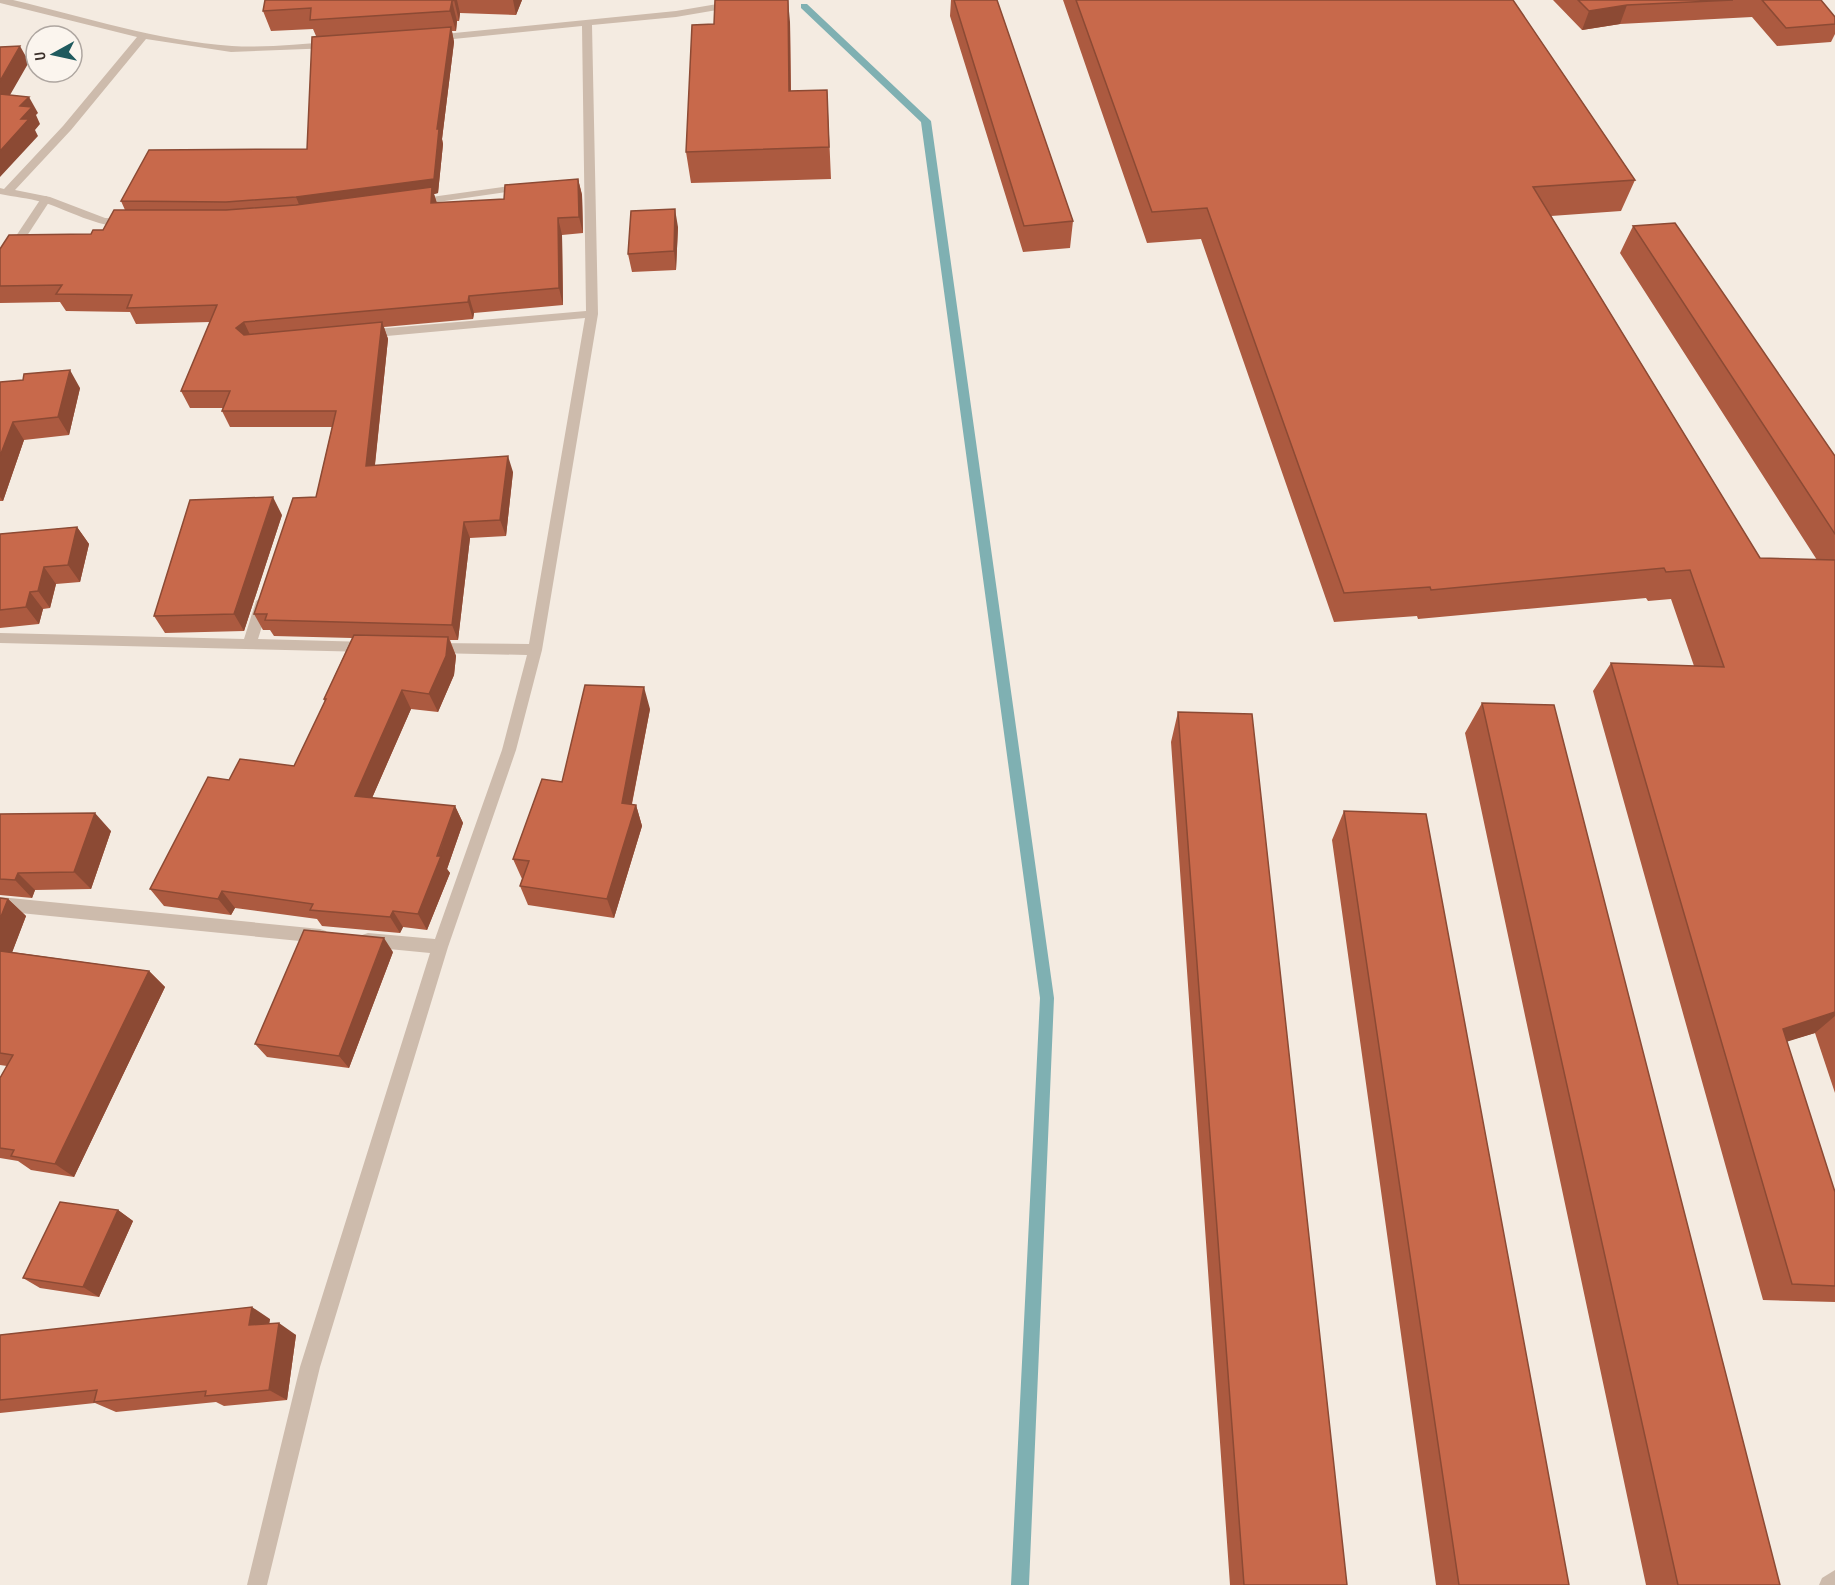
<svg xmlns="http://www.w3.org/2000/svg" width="1835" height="1585" font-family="'Sofia Sans Condensed',sans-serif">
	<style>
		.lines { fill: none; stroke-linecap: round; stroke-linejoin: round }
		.stream { fill: #7fb0b2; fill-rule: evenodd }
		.lane { fill: #cdbbac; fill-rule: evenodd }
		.street { fill: #cdbbac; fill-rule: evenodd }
		.wall { fill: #ac5a40 }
		.shaded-wall { fill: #8c4a34 }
		.building { fill: #c8694b; stroke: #8c4a34; stroke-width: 1.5 }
	</style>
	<rect width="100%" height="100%" fill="#f4ebe1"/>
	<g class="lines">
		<!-- stream -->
		<path class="stream" d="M801,4H807L931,121L1054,998L1029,1585H1011L1040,998L921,122L801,8Z"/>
		<!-- lane -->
		<path class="lane" d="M46,196L51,199L4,271L0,272V260L42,197Z"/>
		<!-- street -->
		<path class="street" d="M0,0H13C86,17 157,41 232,46C265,48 299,44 332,42L337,45L332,48L231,52L146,39L71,130L15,190L50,197L105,218L127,219L133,222C114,237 63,207 42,202C29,198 14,197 0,194V188L4,189L63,126L137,37L0,3Z
			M741,0H763L758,3L676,17L592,25L598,314L542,650L516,750L448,947L320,1367L267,1585H247L300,1367L430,953L368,947L362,945L360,940L362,935L368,933L435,939L502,750L527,655L435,653L428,648L435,643L529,644L585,318L365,338L359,334L365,330L586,311L582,26L434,41L429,38L434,35L676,11Z
			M524,184L528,185V189L417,205L412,202L417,199Z
			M263,596L270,601L258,639L369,642L376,647L369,652L0,643V633L244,639L256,601Z
			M0,897L320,929L326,931L328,936L326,941L320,943L0,911Z
			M1835,1570V1585H1819L1822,1578Z"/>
	</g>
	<!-- wall -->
	<path class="wall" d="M265,0H522L516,15L460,13L459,21H457L456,31H452L454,42L442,139L443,144L438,193L434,194L437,203L504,199L578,179L582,195L583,233L562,235L563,305L474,313L473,319L384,327L388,339L375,465L513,472L506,536L470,538L458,640H450L456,656L454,675L438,712L411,709L372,798L455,806L463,823L447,869L450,873L427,930L403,927L400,933L322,926L317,919L235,908L231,915L164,906L150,889L229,780L294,766L325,702L324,699L352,638L274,636L270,630H263L254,614L316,497L332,427H230L222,411L223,408H190L181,391L210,322L136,324L130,312L66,311L60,302L0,303V248L91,234L103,230L125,210L121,201L307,149L316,36L313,29L271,31L263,11Z
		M951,0H997L1073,221L1070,248L1023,252L950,16Z
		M1063,0H1513L1635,180L1621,211L1551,216L1760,558L1817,560L1620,253L1633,226L1835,456V1093L1815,1033L1787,1041L1835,1286V1302L1763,1300L1593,691L1611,663L1694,666L1671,599L1648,601L1646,598L1418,619L1417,616L1334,622L1201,239L1147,243Z
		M1553,0H1821L1835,17V34L1831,42L1777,46L1752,17L1620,24L1582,30Z
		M790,22L791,91L827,90L831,179L691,183L686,152Z
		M678,227L676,270L632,272L628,254Z
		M0,382L80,388L69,435L24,440L3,501H0Z
		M282,515L244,631L165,633L154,616Z
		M77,527L89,544L80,582L56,584L50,608L43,609L39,624L0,628V534Z
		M1482,703L1780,1585H1646L1465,733Z
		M650,709L632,804L636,805L642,826L614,918L528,905L520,886L522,879L513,859L562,782Z
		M1178,712L1347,1585H1230L1171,742Z
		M1344,811L1569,1585H1436L1332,840Z
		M0,814L111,831L91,889L35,890L32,898L0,895Z
		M0,898L8,899L26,916L12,952L149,971L165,987L74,1177L31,1170L18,1161L0,1158V1078L7,1066L0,1065Z
		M393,952L349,1068L267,1057L255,1044Z
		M118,1210L133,1221L99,1297L40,1288L23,1278Z
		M270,1319L269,1324L296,1335L287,1400L224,1406L216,1402L116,1412L95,1403L0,1413V1335Z"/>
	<!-- shaded-wall -->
	<path class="shaded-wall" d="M454,0H457L460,13L459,21Z
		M513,0H522L516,15Z
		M788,0L790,22L791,123L789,91Z
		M452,1L457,21L456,31L450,11Z
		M1627,5L1620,24L1582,30L1589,11Z
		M451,27L454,42L442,139L443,144L438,193L434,194L437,204L302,212L296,197L437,129Z
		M20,46L29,62L2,109L0,105V81Z
		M29,97L38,113L36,115L40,124L35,130L38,136L0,177V151L21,119L20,106Z
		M578,179L582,195L583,233L579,217Z
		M675,209L678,227L676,270L674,251Z
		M558,218L562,235L563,305L559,288Z
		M469,296L474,313L473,319L468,302Z
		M244,322L252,339L244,344L236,328Z
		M382,322L388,339L373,482L366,466Z
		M70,370L80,388L69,435L58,417Z
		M13,422L24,440L3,501L0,497V456Z
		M508,456L513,472L506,536L500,520Z
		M273,497L282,515L244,631L234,614Z
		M464,522L470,538L458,640L452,625Z
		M77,527L89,544L80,582L68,565Z
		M44,567L56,584L50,608L38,591Z
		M30,592L43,609L39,624L26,607Z
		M448,637L456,656L454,675L438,712L429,694Z
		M644,687L650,709L628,823L622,803Z
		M402,690L411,709L365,814L355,796Z
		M636,805L642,826L614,918L607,899Z
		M455,806L463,823L447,869L450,873L427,930L418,914Z
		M95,813L111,831L91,889L74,872Z
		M18,873L35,890L32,898L15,880Z
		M222,891L235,908L231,915L218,899Z
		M8,899L26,916L7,966L0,960V919Z
		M393,911L403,927L400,933L390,917Z
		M384,938L393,952L349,1068L339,1056Z
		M149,971L165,987L74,1177L55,1164Z
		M1835,1012V1016L1815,1033L1757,1051L1783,1029Z
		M118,1210L133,1221L99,1297L83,1287Z
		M252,1307L270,1319L267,1337L249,1325Z
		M279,1323L296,1335L287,1400L269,1390Z"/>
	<!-- building -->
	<path class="building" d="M265,0H454L452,1L450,11L310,20L311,8L263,11Z
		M715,0H788L789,91L827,90L829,147L686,152L692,25L714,24Z
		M954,0H997L1073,221L1024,226Z
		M1076,0H1513L1635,180L1533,187L1760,558L1835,560V1012L1783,1029L1835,1192V1286L1792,1284L1611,663L1724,667L1690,570L1666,572L1664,568L1431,590L1430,587L1344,593L1207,208L1152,212Z
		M1578,0H1733L1627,5L1589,11Z
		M1762,0H1821L1835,17V24L1786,28Z
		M451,27L437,129H439L434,179L296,197L226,202L121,201L149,150L307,149L312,37Z
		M20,46L0,81V47Z
		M0,94L29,97L20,106L32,107L21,119H29L0,151Z
		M578,179L579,217L558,218L559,288L469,296L468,302L244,322L236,328L244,335L382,322L366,466L508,456L500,520L464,522L452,625L265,620L267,614H254L293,498L316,497L336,411H222L230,391H181L217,305L127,308L132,295L56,294L62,285L0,286V249L9,235L91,234L93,230H103L114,210H226L296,205L432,187L431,203L504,199L505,185Z
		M675,209L674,251L628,254L631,211Z
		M1675,223L1835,456V534L1633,226Z
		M70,370L58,417L13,422L0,456V382L23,380L24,374Z
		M273,497L234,614L154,616L190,500Z
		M77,527L68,565L44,567L38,591L30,592L26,607L0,610V534Z
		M354,635L448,637L446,656L429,694L402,690L355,796L455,806L437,856H441L418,914L393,911L390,917L310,910L313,904L222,891L218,899L150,889L208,777L229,780L240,759L294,766L326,699H324Z
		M585,685L644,687L622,803L636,805L607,899L520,886L529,861L513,859L542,779L562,782Z
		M1482,703L1554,705L1780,1585H1678Z
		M1178,712L1252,714L1347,1585H1244Z
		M1344,811L1426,814L1569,1585H1459Z
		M95,813L74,872L18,873L15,880L0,879V814Z
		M0,898L8,899L0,919Z
		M304,930L384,938L339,1056L255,1044Z
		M0,951L149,971L55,1164L11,1156L14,1150L0,1148V1078L13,1055L0,1053Z
		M60,1202L118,1210L83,1287L23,1278Z
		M252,1307L249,1325L279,1323L269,1390L205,1396L206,1391L94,1402L97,1390L0,1400V1335Z"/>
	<!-- north arrow -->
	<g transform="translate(54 54) rotate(262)"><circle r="28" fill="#fbf5ee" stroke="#aea6a0" stroke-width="1.5"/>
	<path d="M0-4.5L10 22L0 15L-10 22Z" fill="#1f5a5e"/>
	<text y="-9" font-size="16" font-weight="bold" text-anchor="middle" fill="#3b302b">U</text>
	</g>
</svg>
